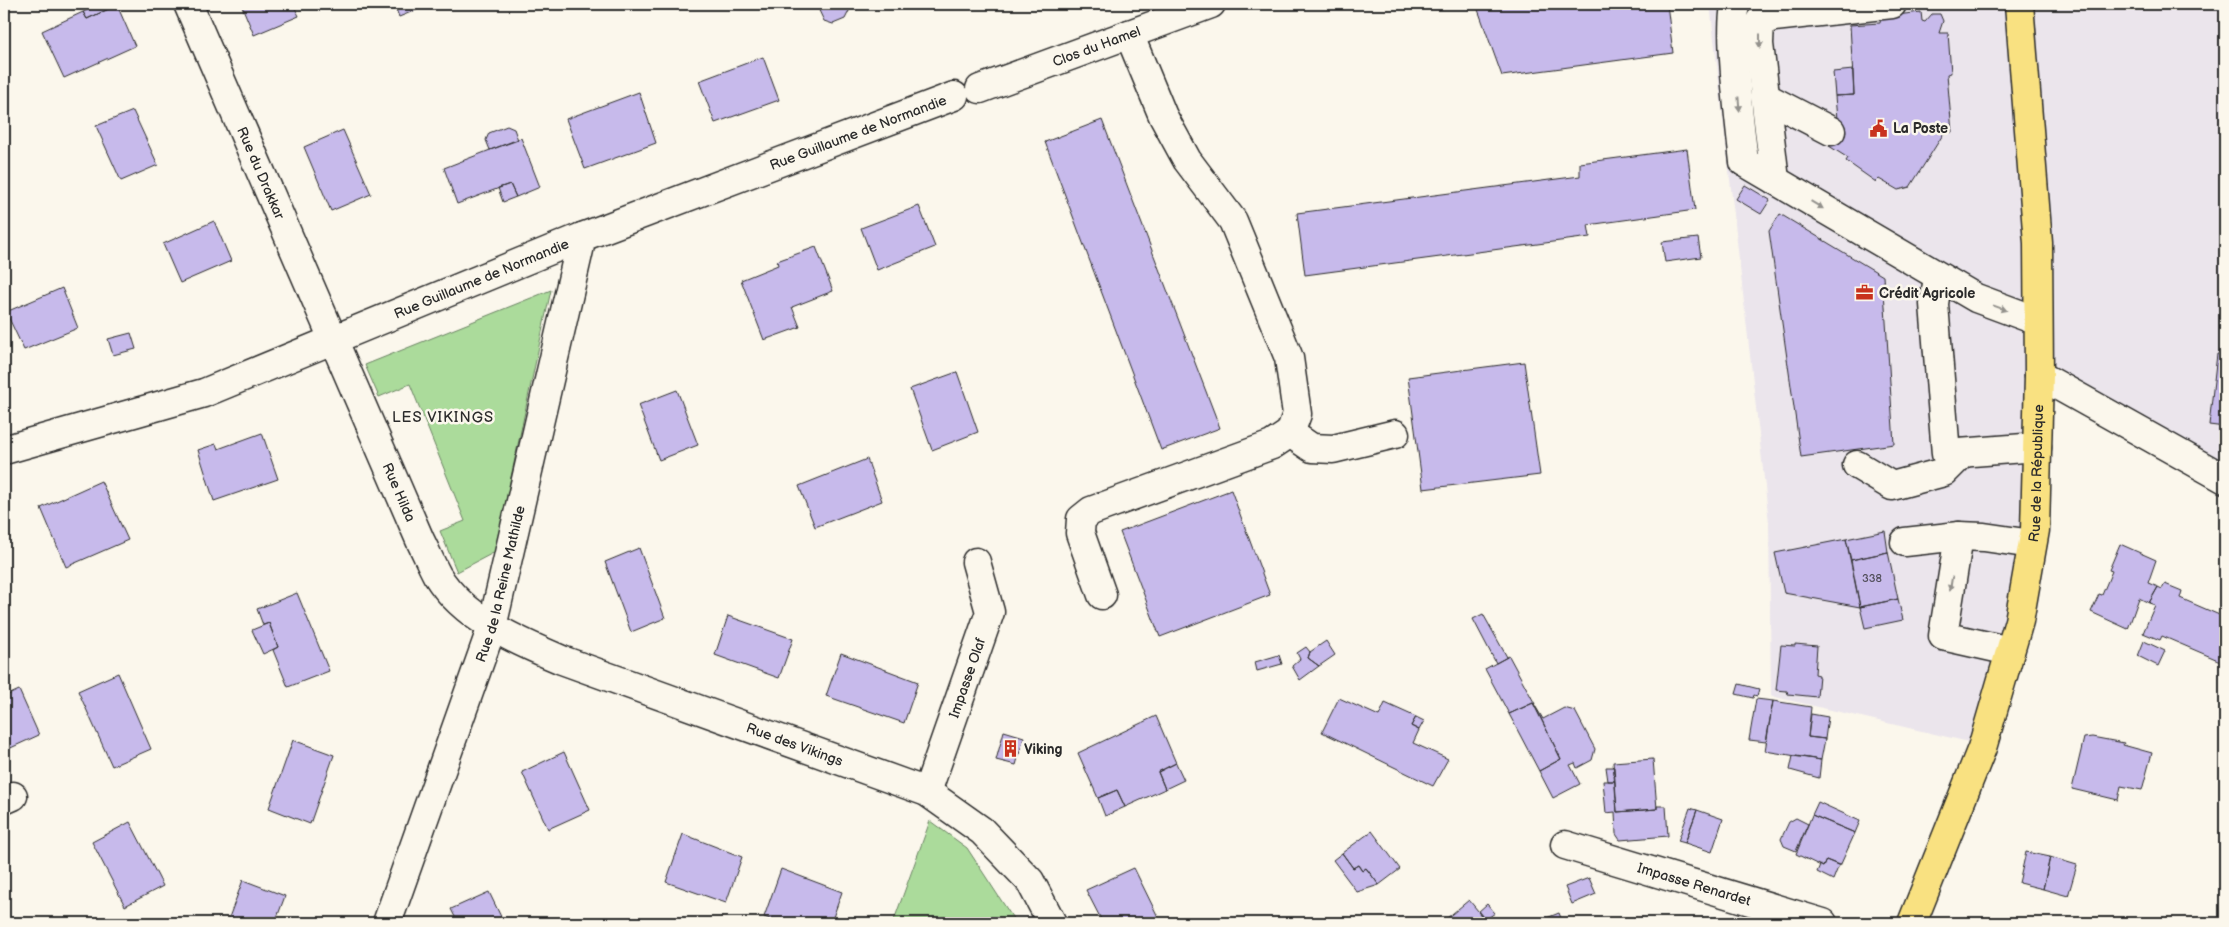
<svg xmlns="http://www.w3.org/2000/svg" width="2229" height="927" font-family="'Balsamiq Sans',sans-serif">
	<style>
		.built { fill: #ebe5ec }
		.green { fill: #abdb9b; stroke: #6b8363 }
		.building { fill: #c7baeb; stroke: #2b2b2b }
		.lines { fill: none; stroke-linecap: round; stroke-linejoin: round }
		.minor-casing { stroke: #2b2b2b; stroke-width: 31 }
		.major-casing { stroke: #2b2b2b; stroke-width: 31 }
		.minor { stroke: #fbf7ec; stroke-width: 28 }
		.major { stroke: #f9e181; stroke-width: 28 }
		.oneway { fill: #93918c }
		.labels { text-anchor: middle; stroke-width: 5; stroke-linejoin: round; paint-order: stroke }
		.number-label { font-size: 11px; fill: #524f5b }
		.street-label { font-size: 14px; fill: #2b2b2b; stroke: #fbf7ec }
		.poi-label { font-size: 14px; font-weight: bold; fill: #2b2b2b; stroke: #fbf7ec; text-anchor: start }
		.neighbourhood-label { font-size: 15px; letter-spacing: 1px; fill: #2b2b2b; stroke: #fbf7ec }
	</style>
	<rect width="100%" height="100%" fill="#fbf7ec"/>
	<filter id="ink" filterUnits="userSpaceOnUse"><feTurbulence type="fractalNoise" baseFrequency=".02" numOctaves="2"/><feDisplacementMap in="SourceGraphic" scale="10" xChannelSelector="R" yChannelSelector="G"/><feConvolveMatrix kernelMatrix="1 2 1 2 8 2 1 2 1" color-interpolation-filters="sRGB"/></filter>
	<g filter="url(#ink)">
		<!-- built -->
		<path class="built" d="M1710,4H2225V484L2039,370L2029,573L1982,745L1771,696L1769,522Z"/>
		<!-- green -->
		<path class="green" d="M551,290L495,552L457,572L440,531L465,521L410,384L379,397L365,365Z
			M930,821L967,848L1016,923H893Z"/>
		<!-- building -->
		<path class="building" d="M102,4L117,5L87,19L83,12Z
			M241,4H293L299,16L254,35Z
			M394,4H431L399,17Z
			M816,4H849V11L845,19L833,24L824,21Z
			M1476,4H1542L1543,8L1574,4H1667L1673,53L1502,76Z
			M117,5L135,46L64,78L42,31L83,12L87,19Z
			M1921,12L1922,21L1925,22L1932,14H1940L1943,21L1939,33H1948L1951,73L1947,74L1952,132L1944,133L1910,187L1898,190L1879,179L1876,182L1846,161L1848,158L1829,146L1838,131L1835,96L1854,95L1850,25L1880,23L1881,17Z
			M763,57L779,100L715,123L699,81Z
			M1853,70L1854,95L1835,96L1833,72Z
			M639,92L656,143L585,169L566,119Z
			M133,111L158,165L121,181L96,126Z
			M1102,120L1220,428L1161,450L1045,142Z
			M507,126L514,129L518,140L490,150L486,140L489,133Z
			M343,130L371,194L331,211L304,147Z
			M521,138L540,187L516,197L510,184L457,204L444,168Z
			M1687,149L1695,210L1588,225L1590,237L1305,275L1297,213L1580,176V163Z
			M510,184L516,197L503,202L498,188Z
			M1745,185L1770,200L1761,214L1736,199Z
			M919,206L935,247L877,270L861,228Z
			M1780,214L1883,276L1894,444L1801,457L1769,231Z
			M214,221L231,261L180,283L163,244Z
			M1698,238L1701,257L1665,262L1662,242Z
			M816,247L833,291L792,307L800,327L764,340L741,280L778,265L777,261Z
			M62,288L78,328L24,350L6,312Z
			M131,333L136,349L113,355L108,339Z
			M2217,354L2225,355V427L2209,425Z
			M1524,362L1540,475L1423,489L1408,377Z
			M957,372L978,432L932,450L910,389Z
			M677,390L698,445L659,460L638,405Z
			M262,433L278,479L214,501L198,450L216,444L218,449Z
			M867,459L882,501L815,527L799,486Z
			M101,481L128,540L66,567L41,508Z
			M1231,490L1270,595L1160,637L1120,532Z
			M1885,531L1888,552L1851,560L1846,539Z
			M1846,539L1860,607L1784,593L1775,553Z
			M2120,544L2156,560L2148,583L2158,587L2149,603L2139,598L2128,629L2091,612L2099,594L2102,595L2112,571L2109,570Z
			M639,548L665,618L631,632L605,562Z
			M1888,552L1898,599L1860,607L1851,560Z
			M2165,584L2182,591L2180,598L2224,617L2225,615V663L2162,636L2160,640L2143,633L2155,605L2149,603L2158,587L2162,589Z
			M297,593L329,671L288,687L273,650L278,647L269,623L263,625L257,609Z
			M1898,599L1903,620L1865,628L1860,607Z
			M1483,614L1507,657L1496,663L1473,619Z
			M728,616L793,639L779,678L715,655Z
			M269,623L278,647L263,654L252,630Z
			M1326,641L1335,655L1319,666L1308,658L1310,652Z
			M2144,641L2165,651L2158,666L2138,656Z
			M1795,644L1817,646L1815,674L1819,675L1817,697L1788,694L1787,691L1776,690L1781,645L1795,646Z
			M1306,647L1310,652L1308,658L1319,666L1300,680L1292,666L1300,659L1297,653Z
			M841,653L918,682L904,723L826,696Z
			M1279,655L1282,664L1257,671L1255,662Z
			M1509,656L1535,704L1533,703L1509,714L1485,669Z
			M118,673L151,749L112,766L78,691Z
			M1739,684L1759,689L1757,696L1754,695L1753,698L1736,694Z
			M19,690L39,735L4,751V697Z
			M1339,698L1379,716L1385,703L1416,717L1411,726L1419,730L1413,743L1448,759L1433,786L1322,732Z
			M1756,699L1773,701L1766,742L1749,740Z
			M1773,701L1811,707L1808,737L1825,739L1821,760L1765,751Z
			M1533,703L1561,759L1539,771L1509,714Z
			M1534,704L1543,719L1564,708L1575,711L1595,749L1592,760L1577,768L1575,763L1570,765L1580,784L1553,798L1539,771L1561,759Z
			M1811,714L1828,717L1825,739L1808,737Z
			M1156,716L1176,763L1158,772L1165,789L1125,807L1117,790L1098,798L1078,753Z
			M1416,717L1424,721L1419,730L1411,726Z
			M1004,731L1024,737L1016,765L996,760Z
			M2092,737L2124,743L2123,745L2152,753L2142,790L2121,786L2118,800L2072,789L2084,738Z
			M293,740L334,755L310,824L269,808Z
			M564,752L590,810L548,829L522,772Z
			M1793,756L1821,760L1819,778L1790,770Z
			M1653,759L1657,809L1617,812L1613,762Z
			M1176,763L1184,780L1165,789L1158,772Z
			M1606,767H1614L1615,781H1608Z
			M1603,781H1615L1617,812L1657,809V806H1666L1668,836L1620,840L1616,834L1615,812L1606,813Z
			M1117,790L1125,807L1105,816L1098,798Z
			M1818,802L1860,821L1855,833L1812,815Z
			M1690,808L1697,810L1685,843L1678,841Z
			M1697,810L1723,819L1712,852L1685,843Z
			M1812,815L1855,833L1840,866L1826,860L1823,867L1796,854Z
			M1796,818L1808,824L1796,851L1784,846L1781,839L1789,822Z
			M130,822L163,886L125,906L92,842Z
			M1372,831L1400,869L1379,885L1366,868L1362,871L1358,865L1353,868L1342,853Z
			M683,834L742,857L726,903L666,882Z
			M2026,852L2050,857L2043,889L2019,883Z
			M1342,853L1353,868L1358,865L1362,871L1366,868L1379,885L1357,892L1333,860Z
			M2050,857L2077,865L2068,896L2043,889Z
			M1826,860L1839,865L1833,880L1817,872L1820,865L1823,867Z
			M1134,868L1161,923H1103L1086,890Z
			M781,869L842,892L831,923H782L764,917Z
			M1589,878L1596,894L1572,904L1565,887Z
			M243,880L285,896L275,923H227Z
			M489,892L504,923H458L451,909Z
			M1469,900L1488,923H1441Z
			M1487,904L1495,913L1485,920L1478,912Z
			M1559,913L1563,923H1534Z"/>
		<g class="lines">
			<defs>
				<g id="minor">
					<path id="s1" d="M188,4L420,540C426,552 431,564 437,575C464,619 517,641 562,660L927,792L982,831L1030,881L1052,923"/>
					<path d="M1736,4C1727,23 1741,134 1744,162L1976,298L2038,321"/>
					<path id="s2" d="M980,89L1211,4"/>
					<path d="M1765,97L1831,131"/>
					<path d="M1775,180L1759,44L1760,21L1774,17L1892,4"/>
					<path d="M1938,277L1934,304L1946,454L2037,447"/>
					<path d="M2039,375L2225,479"/>
					<path d="M1290,433L1312,448L1333,449L1395,434"/>
					<path id="s3" d="M4,450L204,393L582,237L954,96"/>
					<path d="M1857,465L1892,486L1944,472L1963,453"/>
					<path d="M1959,536L1943,636L2010,651"/>
					<path d="M1905,542L1959,536L1984,537L2032,544"/>
					<path d="M1102,595L1080,533L1081,519L1091,511L1272,445L1290,433L1297,414L1289,358L1233,221L1187,160L1163,116L1129,34"/>
					<path id="s4" d="M927,792L990,612L976,562"/>
					<path d="M4,800L13,796"/>
					<path id="s5" d="M1565,845L1823,923"/>
					<path id="s6" d="M387,923L492,627L582,237"/>
				</g>
				<g id="major">
					<path id="s7" d="M1912,923L1982,748L2019,621L2035,530L2039,375L2038,243L2019,4"/>
				</g>
			</defs>
			<!-- minor casing -->
			<use href="#minor" class="minor-casing"/>
			<!-- major casing -->
			<use href="#major" class="major-casing"/>
			<!-- minor -->
			<use href="#minor" class="minor"/>
			<!-- major -->
			<use href="#major" class="major"/>
		</g>
		<!-- one-way arrows -->
		<defs><path id="oneway-solid" d="M-6-.8H1V-3.2L6.5 0L1 3.2V.8H-6Z" transform="scale(1.25)"/></defs>
		<g class="oneway">
			<use href="#oneway-solid" transform="translate(1760 41) rotate(90)"/>
			<use href="#oneway-solid" transform="translate(1739 104) rotate(85)"/>
			<use href="#oneway-solid" transform="translate(1817 205) rotate(31)"/>
			<use href="#oneway-solid" transform="translate(2000 308) rotate(20)"/>
			<use href="#oneway-solid" transform="translate(1951 584) rotate(99)"/>
		</g>
	</g>
	<!-- icons -->
	<defs>
		<symbol id="civic-bare" viewBox="-9 -9 18 18"><path d="M-.6-6.5H3V-4.5H.6V-3L4-1V1h2V6H-6V1h2V-1L-.6-3ZM-1.2 2.5V6h2.4V2.5Z" fill="#c8321e" stroke="#fbf7ec" stroke-width="2.5" paint-order="stroke"/></symbol>
		<symbol id="office-bare" viewBox="-9 -9 18 18"><path d="M-6-3h4V-5.5h4V-3h4V5H-6ZM-1-4.5V-3h2v-1.5ZM-6 0V1H6V0Z" fill="#c8321e" stroke="#fbf7ec" stroke-width="2.5" paint-order="stroke"/></symbol>
		<symbol id="building-bare" viewBox="-9 -9 18 18"><path d="M-4-6H4V6H1V3H-1V6H-4ZM-2.5-4.3h1.7v1.8h-1.7ZM.8-4.3h1.7v1.8H.8ZM-2.5-1h1.7V.8h-1.7ZM.8-1h1.7V.8H.8Z" fill="#c8321e" stroke="#fbf7ec" stroke-width="2.5" paint-order="stroke"/></symbol>
	</defs>
	<g fill-rule="evenodd">
		<use href="#civic-bare" x="1866" y="116" width="25" height="25"/>
		<use href="#office-bare" x="1852" y="280" width="25" height="25"/>
		<use href="#building-bare" x="998" y="736" width="25" height="25"/>
	</g>
	<g class="labels">
		<!-- number labels -->
		<g class="number-label">
			<text x="1872" y="582">338</text>
		</g>
		<!-- street labels -->
		<g class="street-label">
			<text dy="5" stroke="none"><textPath href="#s2" startOffset="124">Clos du Hamel</textPath></text>
			<text dy="5" stroke="none"><textPath href="#s3" startOffset="912">Rue Guillaume de Normandie</textPath></text>
			<text dy="5" stroke="none"><textPath href="#s1" startOffset="184">Rue du Drakkar</textPath></text>
			<text dy="5" stroke="none"><textPath href="#s3" startOffset="508">Rue Guillaume de Normandie</textPath></text>
			<text dy="5" stroke="none"><textPath href="#s7" startOffset="470">Rue de la République</textPath></text>
			<text dy="5" stroke="none"><textPath href="#s1" startOffset="532">Rue Hilda</textPath></text>
			<text dy="5" stroke="none"><textPath href="#s6" startOffset="358">Rue de la Reine Mathilde</textPath></text>
			<text dy="5" stroke="none"><textPath href="#s4" startOffset="121">Impasse Olaf</textPath></text>
			<text dy="5" stroke="none"><textPath href="#s1" startOffset="1024">Rue des Vikings</textPath></text>
			<text dy="5" stroke="none"><textPath href="#s5" startOffset="135">Impasse Renardet</textPath></text>
		</g>
		<!-- poi labels -->
		<g class="poi-label">
			<text x="1893" y="133">La Poste</text>
			<text x="1879" y="298">Crédit Agricole</text>
			<text x="1024" y="754">Viking</text>
		</g>
		<!-- neighbourhood labels -->
		<g class="neighbourhood-label">
			<text x="443" y="422">LES VIKINGS</text>
		</g>
	</g>
	<!-- margin -->
	<rect width="2229" height="927" fill="none" stroke="#fbf7ec" stroke-width="20"/>
	<rect x="10" y="10" width="2209" height="907" fill="none" stroke="#2b2b2b" stroke-width="2" filter="url(#ink)"/>
</svg>
